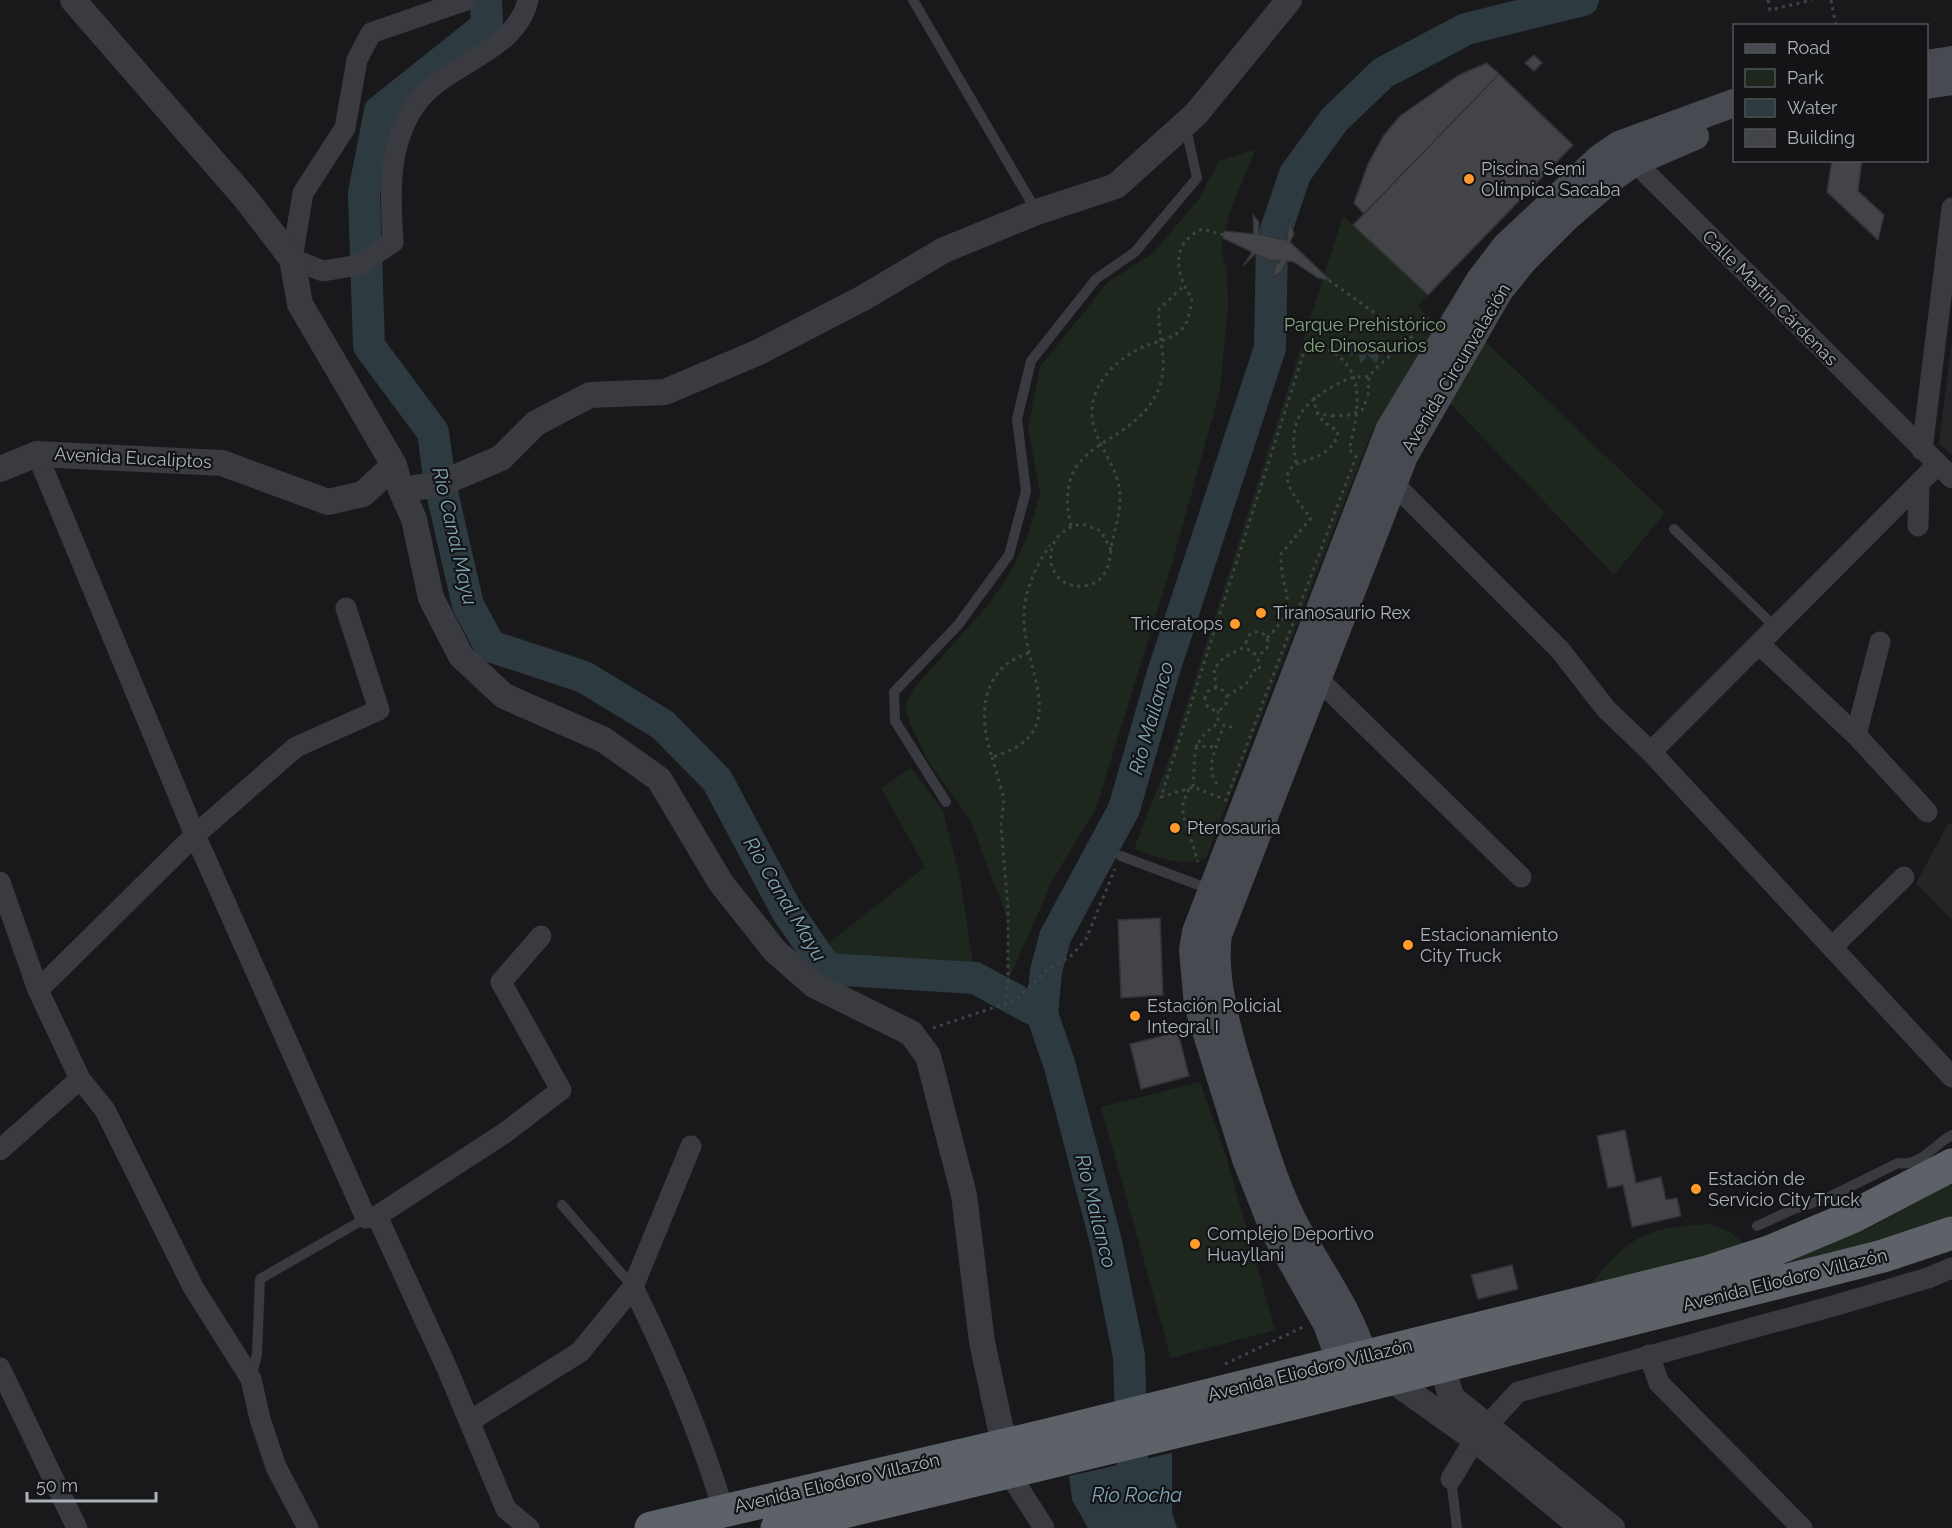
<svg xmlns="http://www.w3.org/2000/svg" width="1952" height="1528" font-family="Raleway,sans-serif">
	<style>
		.built { fill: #252528 }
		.green { fill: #1e271e }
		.water { fill: #2d3b41 }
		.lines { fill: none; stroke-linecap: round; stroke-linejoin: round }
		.river { stroke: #2d3b41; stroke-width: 32 }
		.building { fill: #434448; stroke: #323337; stroke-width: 1.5 }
		.path { stroke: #3f4348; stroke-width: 3; stroke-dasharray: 3 4.5; stroke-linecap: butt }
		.service { stroke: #393b41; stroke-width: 10 }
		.minor { stroke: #393b41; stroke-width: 21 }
		.tertiary { stroke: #393b41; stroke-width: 26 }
		.secondary { stroke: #474b51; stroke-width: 28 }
		.trunk { stroke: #5d6269; stroke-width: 33 }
		.path-bridge { stroke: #3f4348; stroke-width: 3; stroke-dasharray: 3 4.5; stroke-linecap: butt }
		.poi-dot { fill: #ff9b2d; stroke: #141416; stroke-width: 2 }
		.labels { text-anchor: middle; stroke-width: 4.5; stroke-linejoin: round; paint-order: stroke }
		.poi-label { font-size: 18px; fill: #aab2bc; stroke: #141416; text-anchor: start }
		.street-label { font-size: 18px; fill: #aab2bc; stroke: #141416 }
		.park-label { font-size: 18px; fill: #83a880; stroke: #141416 }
		.water-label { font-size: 20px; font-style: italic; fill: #7fa6b9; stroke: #141416 }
	</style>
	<rect width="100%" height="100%" fill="#19191b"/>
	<!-- built -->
	<path class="built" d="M1952,340V455L1939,444Z
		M1949,822L1952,825V920L1916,883Z"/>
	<!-- green -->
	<path class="green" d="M1256,149L1230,211L1223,238L1221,251L1227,270L1228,305L1220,390L1173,560L1096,808L1053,879L1008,981L1007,917L970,820L928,761L910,723L905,706L914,688L990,603L1013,568L1028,534L1040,494L1028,428L1040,367L1108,282L1153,253L1199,199L1219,161Z
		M1343,216L1428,295L1418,306L1440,328L1372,431L1206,858C1181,868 1158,857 1134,849L1171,754Z
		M1485,341L1665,513L1614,575L1448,401Z
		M911,768L943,811L960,877L975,978L827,969L816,953L925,867L881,788Z
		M1200,1082L1227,1159L1275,1330L1171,1358L1101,1107Z
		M1952,1183V1220L1866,1252L1760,1269L1867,1229Z
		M1709,1224L1730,1232L1745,1245L1587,1289C1628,1237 1642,1228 1709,1224Z"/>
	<!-- water -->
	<path class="water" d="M1365,341L1387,347L1388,354L1378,349L1375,351L1379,356L1376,364L1366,353V358L1360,364L1359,352L1349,356L1351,345Z
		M1172,1453V1512L1177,1528H1088L1072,1500L1069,1476Z"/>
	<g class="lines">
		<!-- river -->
		<path class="river" d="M486,0L487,26L380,111L364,193L369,346L433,432L440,484L468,605L490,646L584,677L663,725L717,780L787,911L827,969L975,978L1042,1014
			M1143,1528L1133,1486L1129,1356L1106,1242L1059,1063L1042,1014L1046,971L1055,937L1124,809L1163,673L1270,348L1272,242L1295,174L1334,120L1383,73L1466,29L1583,0"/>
	</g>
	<!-- building -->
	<path class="building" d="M1534,55L1542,63L1534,71L1525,63Z
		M1487,63L1499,74L1364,214L1354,203L1368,164L1384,135L1400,116L1459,75Z
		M1499,74L1573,145L1428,295L1353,225Z
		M1832,160H1862L1858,191L1884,215L1878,240L1827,192Z
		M1253,215L1259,222L1258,234L1287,240L1289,218L1294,234L1290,242L1330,280L1318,278L1294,262L1287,261L1281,272L1272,278L1275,266L1280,261L1268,260L1255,254L1243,266L1252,252L1223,238L1224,231L1254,234Z
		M1160,918L1163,995L1121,998L1118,920Z
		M1178,1032L1189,1076L1141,1089L1130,1044Z
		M1625,1130L1636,1183L1661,1177L1666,1200L1677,1198L1681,1216L1632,1227L1623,1185L1608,1188L1597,1136Z
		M1512,1265L1518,1289L1478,1299L1471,1275Z"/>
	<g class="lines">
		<!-- path -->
		<path class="path" d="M1768,0L1770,10L1812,0
			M1831,0L1836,26
			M1323,276L1386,321L1403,324L1414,335L1375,369L1369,377L1368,397
			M1314,345C1367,358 1361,406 1349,449L1356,457L1226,800L1193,787L1161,797L1305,349Z
			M1316,413L1332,416
			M1296,463C1288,424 1300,404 1334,386C1347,379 1354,375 1369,377
			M1071,526C1051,441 1122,450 1153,400C1173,369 1157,342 1159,309L1184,286
			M1111,550L1101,531L1082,524C1037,531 1043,590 1084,586C1105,583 1109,567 1111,550C1114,528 1123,509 1119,487C1115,460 1090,438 1092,410C1093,381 1119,357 1145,346C1157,341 1172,340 1182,329C1189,322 1190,309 1192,299C1176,274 1169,245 1202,229L1224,235
			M1246 643a11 11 0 1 1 22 0a11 11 0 1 1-22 0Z
			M1267,638C1303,602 1280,596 1281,554L1311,518C1247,442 1332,478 1338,431C1321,421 1316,417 1314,397
			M1029,653C980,668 978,716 992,757C1077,733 1021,669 1024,613C1025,589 1037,564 1050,545
			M1205 699a11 11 0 1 1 22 0a11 11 0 1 1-22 0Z
			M1216,688L1214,669L1223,658L1246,646
			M1227,696L1246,684L1255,670H1260L1257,654
			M1195,746L1217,747
			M992,757L1004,799L1001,825L1008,909V981L1005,1004
			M1217,784C1204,767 1218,743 1224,725L1234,728
			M1193,787C1196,754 1189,744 1218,723V710
			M1189,789L1183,803V814L1198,862
			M933,1028L1016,1000L1046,971L1072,955L1086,939L1115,869
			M1225,1364L1303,1327"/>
		<!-- service -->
		<path class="service" d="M913,0L1037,212
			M1674,529L1775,627
			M946,802L895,721L894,692L958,625L1009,555L1026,491L1017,419L1031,361L1096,279L1135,252L1197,178L1185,124
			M1121,856L1212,890
			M562,1205L633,1287
			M1757,1226L1794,1209L1825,1199L1898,1163C1921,1167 1933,1145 1952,1135
			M251,1378L257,1354L260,1279L366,1218
			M1451,1479L1457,1528"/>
		<!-- minor -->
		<path class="minor" d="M466,0L371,33L357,60L345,128L303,193L292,259L323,271L359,265L393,242C390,195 387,144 416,104C446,62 515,54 528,0
			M1625,152L1952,478
			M1922,450L1952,208
			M37,454L195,835L366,1218L377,1216L506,1132L561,1090L501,982L541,936
			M1383,479L1393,483L1560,650L1606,709L1651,752L1952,1077
			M1918,526L1919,483
			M1759,644L1856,735L1927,812
			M1317,678L1521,877
			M1856,735L1880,642
			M1651,752L1937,465
			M0,882L38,990L80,1079L105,1110L193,1287L251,1379L260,1419L276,1467L308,1528
			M1832,947L1904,877
			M38,990L195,835L296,747L379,710L346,608
			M0,1150L80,1079
			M377,1216L446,1366L506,1509L529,1528
			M633,1287C669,1360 700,1432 723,1509
			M1649,1355L1659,1383L1802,1528
			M0,1368L77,1528
			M470,1421L580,1352L633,1287L691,1146
			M1009,1473L1044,1528
			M1451,1479L1475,1439L1518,1392L1833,1306L1928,1278L1952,1268"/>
		<!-- tertiary -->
		<path class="tertiary" d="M73,0L246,199L292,259L300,304L394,465L401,490L414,519L431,598L461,656L504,696L604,740L659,779L721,883L775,951L814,985L911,1033L928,1056L964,1195L982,1342L1004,1444
			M0,469L37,454L222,463L328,502L363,494L394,465
			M401,490L440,484L501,458L536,423L590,395L665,392L759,352L863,298L944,250L1037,212L1116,186L1196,114L1289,0
			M1443,1366L1451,1397L1612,1528
			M1392,1380L1475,1439L1583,1528"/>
		<!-- secondary -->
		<path class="secondary" d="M1926,64L1952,60
			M1926,85L1952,81
			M1363,1356C1349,1307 1315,1265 1292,1219C1277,1189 1267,1157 1257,1126C1240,1073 1210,989 1218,935L1404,456L1499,291L1523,261L1566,218L1616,175L1635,162L1695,136
			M1341,1363L1327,1324L1274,1230L1246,1159L1198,1005L1193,950L1196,932L1389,430L1480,280L1506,246L1600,158L1619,145L1734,103"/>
		<!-- trunk -->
		<path class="trunk" d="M651,1528L1043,1436L1707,1272L1769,1252L1852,1217L1952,1165
			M777,1528L1295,1403L1832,1269L1883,1256L1952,1233"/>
		<!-- path-bridge -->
		<path class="path-bridge" d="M1332,416L1349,415L1362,410L1368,397"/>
	</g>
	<!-- markers -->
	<g class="poi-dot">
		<circle cx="1469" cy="179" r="6"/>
		<circle cx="1261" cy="613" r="6"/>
		<circle cx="1235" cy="624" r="6"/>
		<circle cx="1175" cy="828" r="6"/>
		<circle cx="1408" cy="945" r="6"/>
		<circle cx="1135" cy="1016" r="6"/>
		<circle cx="1696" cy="1189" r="6"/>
		<circle cx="1195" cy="1244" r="6"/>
	</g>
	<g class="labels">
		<!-- poi labels -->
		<g class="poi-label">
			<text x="1481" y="175">Piscina Semi<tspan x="1481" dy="21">Olímpica Sacaba</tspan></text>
			<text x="1273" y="619">Tiranosaurio Rex</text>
			<text x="1223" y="630" text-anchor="end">Triceratops</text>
			<text x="1187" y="834">Pterosauria</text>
			<text x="1420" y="941">Estacionamiento<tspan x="1420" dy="21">City Truck</tspan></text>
			<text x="1147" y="1012">Estación Policial<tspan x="1147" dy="21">Integral I</tspan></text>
			<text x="1708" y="1185">Estación de<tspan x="1708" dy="21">Servicio City Truck</tspan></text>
			<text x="1207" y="1240">Complejo Deportivo<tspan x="1207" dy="21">Huayllani</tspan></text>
		</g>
		<!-- street labels -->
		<g class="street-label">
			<text transform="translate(1770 298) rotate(45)" y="6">Calle Martín Cárdenas</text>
			<text transform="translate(1456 368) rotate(-59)" y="6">Avenida Circunvalación</text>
			<text transform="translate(133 458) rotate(3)" y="6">Avenida Eucaliptos</text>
			<text transform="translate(1785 1280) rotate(-14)" y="6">Avenida Eliodoro Villazón</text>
			<text transform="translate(1310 1370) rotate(-14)" y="6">Avenida Eliodoro Villazón</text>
			<text transform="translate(837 1483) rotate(-13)" y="6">Avenida Eliodoro Villazón</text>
		</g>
		<!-- park labels -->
		<g class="park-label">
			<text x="1365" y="331">Parque Prehistórico<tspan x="1365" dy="21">de Dinosaurios</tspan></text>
		</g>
		<!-- water labels -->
		<g class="water-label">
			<text transform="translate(455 536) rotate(77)" y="7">Rio Canal Mayu</text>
			<text transform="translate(1151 718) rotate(-74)" y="7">Río Mailanco</text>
			<text transform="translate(785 899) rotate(59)" y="7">Rio Canal Mayu</text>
			<text transform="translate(1096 1211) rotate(76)" y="7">Río Mailanco</text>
			<text x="1137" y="1502">Río Rocha</text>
		</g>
	</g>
	<!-- legend -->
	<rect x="1733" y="24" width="195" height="138" fill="#141416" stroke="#505358" stroke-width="1.5"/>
	<rect x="1745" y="44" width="30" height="9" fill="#474b51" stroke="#505358" stroke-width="1.5"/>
	<text x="1787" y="54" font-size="18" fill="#aab2bc">Road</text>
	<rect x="1745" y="69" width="30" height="18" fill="#1e271e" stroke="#505358" stroke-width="1.5"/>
	<text x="1787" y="84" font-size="18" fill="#aab2bc">Park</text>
	<rect x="1745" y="99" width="30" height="18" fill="#2d3b41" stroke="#505358" stroke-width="1.5"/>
	<text x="1787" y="114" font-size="18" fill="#aab2bc">Water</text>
	<rect x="1745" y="129" width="30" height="18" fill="#434448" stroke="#505358" stroke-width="1.5"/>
	<text x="1787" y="144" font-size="18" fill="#aab2bc">Building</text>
	<!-- scale -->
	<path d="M27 1492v9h129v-9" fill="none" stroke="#aab2bc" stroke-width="3"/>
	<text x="36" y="1492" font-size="18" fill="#aab2bc" stroke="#141416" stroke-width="4.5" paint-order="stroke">50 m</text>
</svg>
